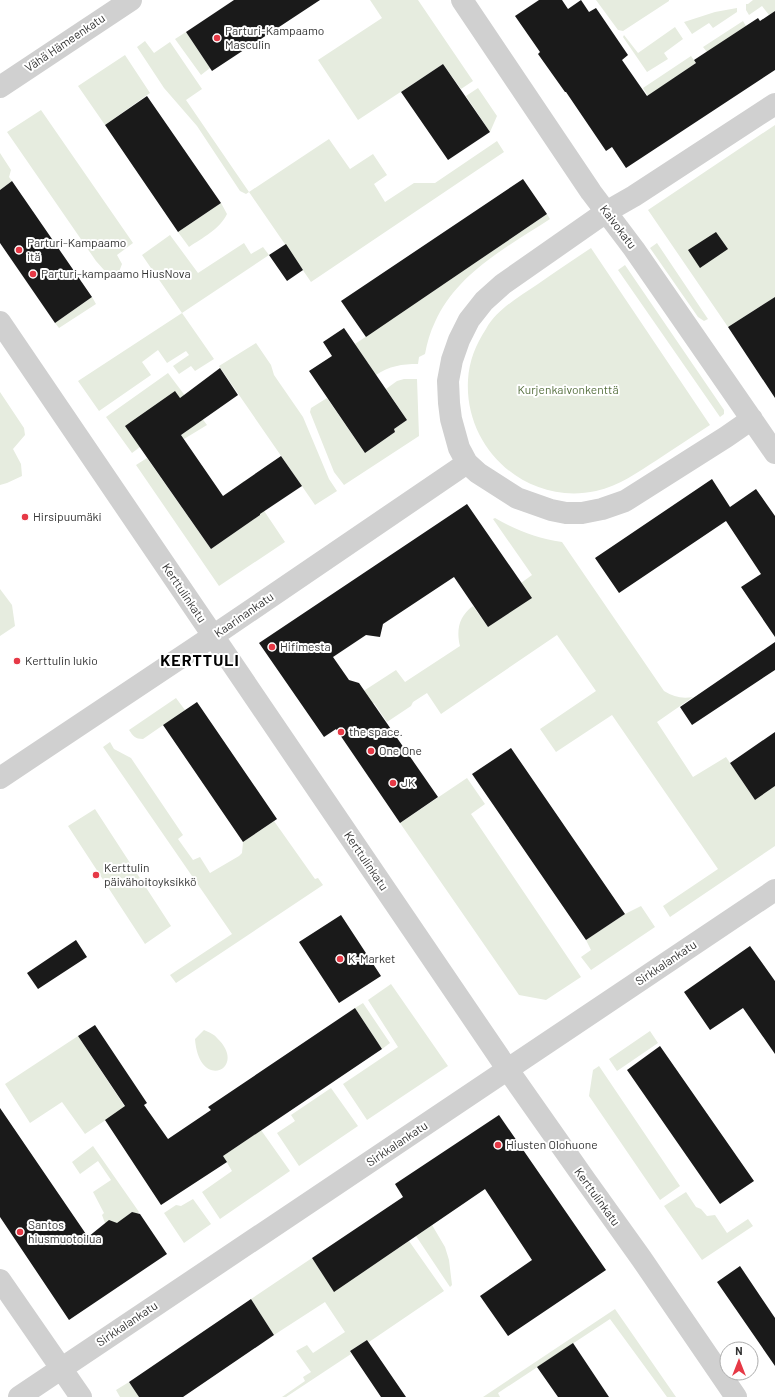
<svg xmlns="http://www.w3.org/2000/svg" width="775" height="1397" font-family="Barlow,sans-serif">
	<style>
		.green { fill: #e6ecdf }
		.building { fill: #1a1a1a }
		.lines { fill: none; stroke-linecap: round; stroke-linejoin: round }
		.minor { stroke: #d0d0d0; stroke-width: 22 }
		.poi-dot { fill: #e63946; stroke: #fff; stroke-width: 1.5 }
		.labels { text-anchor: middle; stroke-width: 4; stroke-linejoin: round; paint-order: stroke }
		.poi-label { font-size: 12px; fill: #333; stroke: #fff; text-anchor: start }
		.street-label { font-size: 12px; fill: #333; stroke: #fff }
		.park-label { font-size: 12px; fill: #56703f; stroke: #fff }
		.district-label { font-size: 16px; font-weight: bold; letter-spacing: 1px; fill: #000; stroke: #fff }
	</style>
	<rect width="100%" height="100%" fill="#fff"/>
	<!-- green -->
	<path class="green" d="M370,0H418L473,81L461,89L443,64L358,120L318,60L382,18Z
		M596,0H669V1L623,31L618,30Z
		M753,0H775V11L769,15L762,6L749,15L746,10V4H748Z
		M737,8V12L713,28L709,23L692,34L684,22L715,12Z
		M743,21L746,26L707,52L703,47Z
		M675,27L683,39L664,53L668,59L647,72L623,37L624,35L638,53Z
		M186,32L210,68L201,75L175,39Z
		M145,41L154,53L170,42L202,89L186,100L249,192L329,139L350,169L373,154L387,175L374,184L385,202L414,183H435L497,141L504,152L311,282L249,192L246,194L240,191L197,126L164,88L137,47Z
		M125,55L150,93L105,125L78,86Z
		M691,56L696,63L648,96L643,88Z
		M478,88L497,116L490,132L466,96Z
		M41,110L133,243L117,255L122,264L117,277L113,278L104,270L96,261L7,132Z
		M775,125V297L728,327L648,210Z
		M0,153L11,170L9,177L12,181L0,190Z
		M221,203L227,214C220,229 202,238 189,247L178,232Z
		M547,214L550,219C507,247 457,273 435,322C430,332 427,343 425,354L419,357L418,364C402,364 389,366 376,375L355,344Z
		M170,235L198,273L244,243L251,254L263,247L269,255L182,313L214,359L195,371L191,366L179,374L173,366L189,355L186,351L167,363L158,350L142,362L151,375L99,411L78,381L182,313L142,255Z
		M657,243L708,319L704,321L698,317L650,248Z
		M591,248L710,425C693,436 675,448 657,460C638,472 619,486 596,491C527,506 464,449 468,380C469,361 476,344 486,329C497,309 519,297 538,284C555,272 573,260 591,248Z
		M625,265L724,410V414L720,417L618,270Z
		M92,297L96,304L59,328L55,323Z
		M256,343L271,365L274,375L303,417L329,479L337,491L315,505L219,366Z
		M168,373L207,425L184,439L181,435L197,423L175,392L140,447L132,453L106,417Z
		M404,379H417L419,436L344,485L334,472L310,412L311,408L327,398L365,453L395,432L394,429L407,420L386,389L397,381Z
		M0,392L24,428L25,435L13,449L21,464L22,476L7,483L0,485Z
		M147,458L211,549L260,515L239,485L244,481L285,542L219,586L136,465Z
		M495,518C518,531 536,538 562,542L664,691C674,697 682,699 693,697L657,722L693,777L726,757L755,800L775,786V846L670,917L663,906L718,869L612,715L556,752L540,729L596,691L557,635L441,714L427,693L413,702L411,706L387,722L374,703L368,707L362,692L396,670L405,682L460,646C456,630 459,616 473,606L488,627L531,598L521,583L532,575L493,519Z
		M0,589L12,605L15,626L0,636Z
		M176,698L185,710L143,739C135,739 133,736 129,730Z
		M110,742L114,749L131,758L183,835L178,839L193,860L200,857L210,873L239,856L242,853L243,842L274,821L315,879L318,878L323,885L176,983L170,975L232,934L103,747Z
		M467,778L485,804L471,814L581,977L546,1000L519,995L400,823Z
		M95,809L171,926L145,944L68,826Z
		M641,906L655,927L591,970L581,957L591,950L586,940L625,914Z
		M391,984L448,1066L367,1120L343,1084L398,1047L368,1000Z
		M363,1003L390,1043L382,1049L355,1008Z
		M204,1030C208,1032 214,1034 217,1038C249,1068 199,1093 195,1039Z
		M650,1031L658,1043L617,1071L609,1059Z
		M78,1036L125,1107L85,1134L62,1102L30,1123L5,1084Z
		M599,1066L680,1186L660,1200L589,1096L593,1070Z
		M331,1088L358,1126L299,1166L277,1133L295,1121L291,1115Z
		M261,1130L290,1171L220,1219L202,1192L232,1171L223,1156Z
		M93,1146L139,1212L137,1214L132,1212L124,1218L122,1224L105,1223L102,1215L104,1213L93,1192L111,1180L98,1161L80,1174L72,1162Z
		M686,1192L696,1207L701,1209L707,1216L715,1215L727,1233L748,1219L753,1226L702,1260L664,1206Z
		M193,1199L211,1224L184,1243L164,1213L176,1205L181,1206Z
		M432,1225L445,1247L449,1260L452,1285L450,1287L416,1236Z
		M409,1241L444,1291L369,1342L367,1340L350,1351L351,1354L286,1397H282L305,1381L303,1377L311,1372L296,1351L307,1345L313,1353L345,1332L325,1302L274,1335L251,1299L312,1258L334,1291Z
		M615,1309L676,1397H667L610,1319L498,1393L500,1397H483Z
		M129,1382L139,1397H120L116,1390Z"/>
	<!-- building -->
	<path class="building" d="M234,0H320L212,71L186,32Z
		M539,0H562L568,9L581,0L589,12L596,8L628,55L622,60L647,96L696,63L694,60L758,18L760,21L775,11V70L626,168L612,147L606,151L566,92H565L538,54L540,52L515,16Z
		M443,64L490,132L448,160L401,92Z
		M147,96L221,203L178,232L105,125Z
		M523,179L547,214L366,337L341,301Z
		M12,181L92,297L55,323L0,243V190Z
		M716,232L728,249L700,268L688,250Z
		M286,244L303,270L287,281L269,255Z
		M775,297V398L728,327Z
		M344,328L407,420L394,429L395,432L365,453L309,371L332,356L323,342Z
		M220,368L238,395L181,435L223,496L281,456L302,486L260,514V515L211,549L125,426L175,391L180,398Z
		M712,479L730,507L756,489L775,516V637L741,587L761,574L726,521L619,593L595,558Z
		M467,504L532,598L488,627L454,577L383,624L380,637L366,635L333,657L349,680L359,683L438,797L400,823L336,729L324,737L259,643Z
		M775,642V670L692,725L680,707Z
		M197,702L277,819L243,842L163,725Z
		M775,732V786L755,800L730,763Z
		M511,748L625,914L586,940L472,774Z
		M341,915L381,976L339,1003L299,942Z
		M76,940L87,957L38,989L27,973Z
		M750,946L775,981V1054L743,1008L710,1030L684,992Z
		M355,1008L382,1049L223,1156L227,1162L161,1205L105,1120L125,1106L78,1036L95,1025L147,1103L144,1105L168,1139L211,1110L208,1107Z
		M660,1046L754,1181L720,1204L627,1070Z
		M0,1108L88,1237L109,1220L117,1223L132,1212L140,1214L167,1254L69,1320L0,1217Z
		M499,1115L606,1270L508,1336L480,1296L532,1260L485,1189L334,1292L312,1258L403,1197L395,1184Z
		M740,1266L775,1318V1366L717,1282Z
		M251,1299L274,1335L183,1397H139L129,1382Z
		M367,1340L406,1397H381L350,1351Z
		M573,1343L609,1397H558L537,1367Z"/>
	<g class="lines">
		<!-- minor -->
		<path class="minor" d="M462,0L591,192L634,249L775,453
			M0,87L131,0
			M0,322L508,1070L586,1181L641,1258L736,1397
			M752,419L726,437L625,501L602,509L582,513H566L551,510L517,498L478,473L467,463L459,448L451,419L449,403L448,381L452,360L459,340L469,320L484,301L503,284L606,212L634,196L775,104
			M0,778L213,636L467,463
			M0,1280L81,1397
			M19,1397L775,890"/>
	</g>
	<!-- markers -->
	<g class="poi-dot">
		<circle cx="217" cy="38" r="4"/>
		<circle cx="19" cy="250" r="4"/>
		<circle cx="33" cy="274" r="4"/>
		<circle cx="25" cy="517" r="4"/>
		<circle cx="272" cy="647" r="4"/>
		<circle cx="17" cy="661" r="4"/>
		<circle cx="341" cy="732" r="4"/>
		<circle cx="371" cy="751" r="4"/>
		<circle cx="393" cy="783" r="4"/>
		<circle cx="96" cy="875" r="4"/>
		<circle cx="340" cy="959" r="4"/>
		<circle cx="498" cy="1145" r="4"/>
		<circle cx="20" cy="1232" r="4"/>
	</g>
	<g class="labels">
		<!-- poi labels -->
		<g class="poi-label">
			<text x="225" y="35">Parturi-Kampaamo<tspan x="225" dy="14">Masculin</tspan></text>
			<text x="27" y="247">Parturi-Kampaamo<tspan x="27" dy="14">itä</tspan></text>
			<text x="41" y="278">Parturi-kampaamo HiusNova</text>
			<text x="33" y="521">Hirsipuumäki</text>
			<text x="280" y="651">Hifimesta</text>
			<text x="25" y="665">Kerttulin lukio</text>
			<text x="349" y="736">the space.</text>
			<text x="379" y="755">One One</text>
			<text x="401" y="787">JK</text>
			<text x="104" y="872">Kerttulin<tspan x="104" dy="14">päivähoitoyksikkö</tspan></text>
			<text x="348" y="963">K-Market</text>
			<text x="506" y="1149">Hiusten Olohuone</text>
			<text x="28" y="1229">Santos<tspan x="28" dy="14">hiusmuotoilua</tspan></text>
		</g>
		<!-- street labels -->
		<g class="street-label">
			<text transform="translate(65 43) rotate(-34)" y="4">Vähä Hämeenkatu</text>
			<text transform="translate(618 227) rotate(53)" y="4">Kaivokatu</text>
			<text transform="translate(184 593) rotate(56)" y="4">Kerttulinkatu</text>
			<text transform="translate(244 615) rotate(-35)" y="4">Kaarinankatu</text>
			<text transform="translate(366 861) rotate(56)" y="4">Kerttulinkatu</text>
			<text transform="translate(666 963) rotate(-34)" y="4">Sirkkalankatu</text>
			<text transform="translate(397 1144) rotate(-34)" y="4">Sirkkalankatu</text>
			<text transform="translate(597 1197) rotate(54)" y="4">Kerttulinkatu</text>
			<text transform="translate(127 1324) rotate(-34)" y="4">Sirkkalankatu</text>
		</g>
		<!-- park labels -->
		<g class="park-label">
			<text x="568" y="394">Kurjenkaivonkenttä</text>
		</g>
		<!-- district labels -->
		<g class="district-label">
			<text x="200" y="666">KERTTULI</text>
		</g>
	</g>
	<!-- north arrow -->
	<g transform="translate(739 1361)"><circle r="19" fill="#ffffff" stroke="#adadad"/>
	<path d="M0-3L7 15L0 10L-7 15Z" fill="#e63946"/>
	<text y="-6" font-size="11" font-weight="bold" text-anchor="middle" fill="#333333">N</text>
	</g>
</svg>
